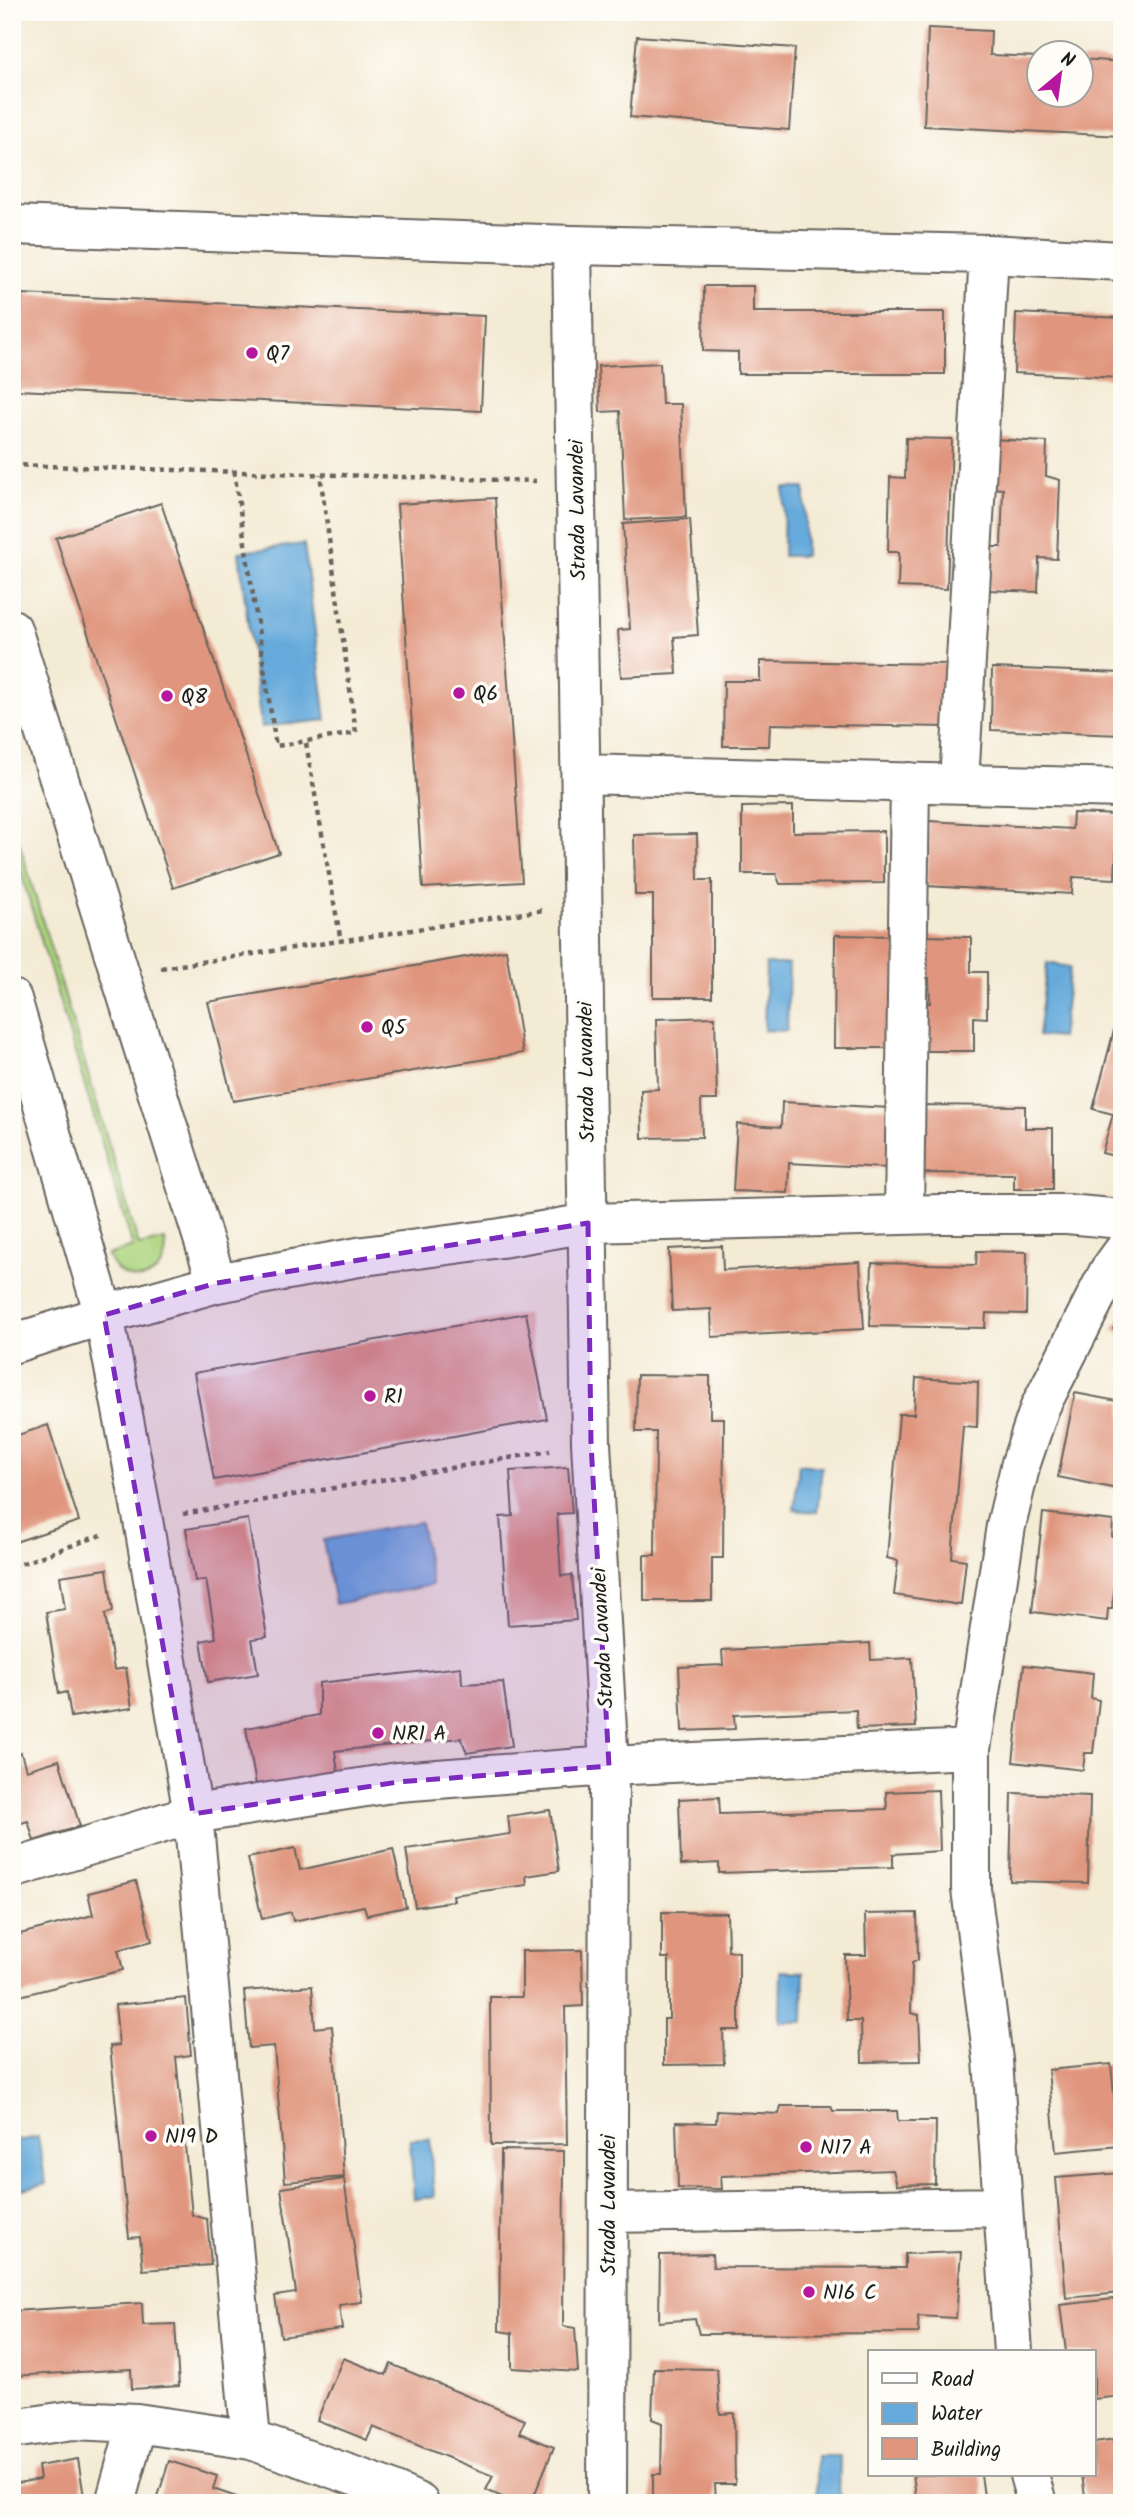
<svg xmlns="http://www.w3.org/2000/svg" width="1134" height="2515" font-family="Kalam,sans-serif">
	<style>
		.green { fill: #add580; stroke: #64784e; stroke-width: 2 }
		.water { fill: #66aadb; stroke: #41637c; stroke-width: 2 }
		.building { fill: #e0967e }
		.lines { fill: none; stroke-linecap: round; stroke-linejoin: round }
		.street-casing { stroke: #68645d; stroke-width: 42 }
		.path { stroke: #68645d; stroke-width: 4.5; stroke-dasharray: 5 5; stroke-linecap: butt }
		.street { stroke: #fff; stroke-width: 38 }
		.marked { fill: #7b2cbf; fill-opacity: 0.2; stroke: #7b2cbf; stroke-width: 5; stroke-dasharray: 14 9; stroke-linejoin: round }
		.poi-dot { fill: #b5179e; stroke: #fdfcf7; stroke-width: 2.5 }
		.labels { text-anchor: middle; stroke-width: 7; stroke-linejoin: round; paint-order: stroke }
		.poi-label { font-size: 21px; fill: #1c1c1c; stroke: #fdfcf7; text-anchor: start }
		.street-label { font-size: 21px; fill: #1c1c1c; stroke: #fdfcf7 }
	</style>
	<rect width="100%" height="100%" fill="#fdfcf7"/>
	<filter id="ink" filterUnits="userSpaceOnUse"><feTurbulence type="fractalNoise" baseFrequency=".0143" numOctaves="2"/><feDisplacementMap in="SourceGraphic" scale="14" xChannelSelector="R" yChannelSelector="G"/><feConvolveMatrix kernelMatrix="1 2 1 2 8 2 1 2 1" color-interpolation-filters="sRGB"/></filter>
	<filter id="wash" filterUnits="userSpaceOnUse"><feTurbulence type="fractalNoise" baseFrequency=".00686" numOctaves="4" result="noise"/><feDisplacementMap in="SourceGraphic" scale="28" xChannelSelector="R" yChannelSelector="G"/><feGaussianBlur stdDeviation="1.57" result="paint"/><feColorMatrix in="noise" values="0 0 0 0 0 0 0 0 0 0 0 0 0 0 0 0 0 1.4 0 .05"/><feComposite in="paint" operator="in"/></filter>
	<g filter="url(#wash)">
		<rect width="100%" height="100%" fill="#f4ebd5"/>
		<!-- green -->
		<path class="green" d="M12,818L139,1246L165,1240C172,1275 129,1298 107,1255L133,1247L12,842Z"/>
		<!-- water -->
		<path class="water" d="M784,488H805V556H783Z
			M304,544L326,720L261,727L239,552Z
			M1047,963L1070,967L1061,1038L1038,1036Z
			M766,964H789L787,1031L764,1030Z
			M799,1464L822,1467L817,1512L794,1510Z
			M420,1522L432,1585L335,1604L323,1540Z
			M781,1971L804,1972L803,2022H780Z
			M38,2137L46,2184L17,2190L12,2163V2142Z
			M430,2139L434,2197L414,2199L410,2140Z
			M817,2456H840L839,2503H817Z"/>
		<g id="blocks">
			<!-- building -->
			<path class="building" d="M928,28L991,31L990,55L1040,57V94H1082V59L1122,62V136L924,126Z
				M637,36L795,48L789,130L630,117Z
				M704,286H753V312H945V374H738V352L703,351Z
				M22,294L485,316L481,411L18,390Z
				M1016,313L1122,318V378L1014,373Z
				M660,363L662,404H681L686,517L625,520L620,411L600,412L598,366Z
				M906,438L952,439L947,589L898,587L899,552H888L890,477L905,478Z
				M991,439L1047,442L1046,476L1060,480L1057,559L1039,558L1038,592L988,590L990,547H1001L1003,489L989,488Z
				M495,498L522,882L423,888L397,504Z
				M161,503L279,853L173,888L56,538Z
				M690,519L698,635L674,637L677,674L621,677L618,630L630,629L623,524Z
				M760,661L948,664L947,727L770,724L769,746H723L724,681H760Z
				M992,668L1122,673V735L991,730Z
				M793,806V832L884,831V883L780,884L776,874H742V807Z
				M1073,813L1118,815L1115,879L1073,877L1072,894L926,886L929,821L1072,829Z
				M697,834L698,880H712V997H653V895H635L634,835Z
				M835,935L897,936L896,1048H834Z
				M921,936L971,937V972H987V1018L974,1017V1051H915V1003H930L929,978H921Z
				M506,950L523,1053L233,1101L208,1002Z
				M1121,1004L1122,1005V1158L1102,1153L1113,1114L1093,1109Z
				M715,1017L717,1100H701L702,1137L642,1138L641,1090L658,1089L656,1019Z
				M782,1102L890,1108L887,1168L789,1163L788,1193L733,1191L737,1124L781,1127Z
				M909,1105L1025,1106V1128H1053V1189H1014V1174L910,1173Z
				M722,1246L723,1270L860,1262L864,1329L712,1337L711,1309L672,1311L669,1249Z
				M977,1251L1027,1252L1026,1314L986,1313L985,1328L870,1326L872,1263L976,1265Z
				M526,1313L547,1419L214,1480L194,1373Z
				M1122,1316V1335L1113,1329Z
				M637,1375L710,1376V1418H724L723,1558H712V1601H644V1555H655L656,1432H636Z
				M916,1378L978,1382L977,1427L963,1426L952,1558L966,1560L961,1605L894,1595L898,1561L887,1558L899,1414H914Z
				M1075,1393L1122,1402V1490L1058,1477Z
				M48,1425L79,1521L12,1543V1437Z
				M568,1467L572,1513L557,1514L561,1576L572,1575L576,1620L508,1625L500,1517L513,1516L510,1471Z
				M1043,1513L1113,1521L1112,1537L1120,1541L1112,1609H1108L1107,1621L1032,1612Z
				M248,1519L267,1637L252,1639L258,1674L208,1682L201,1641L216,1638L206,1580L195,1581L186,1529Z
				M107,1569L113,1611L105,1614L114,1670L126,1668L132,1708L71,1717L67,1692L59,1694L46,1612L65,1609L60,1576Z
				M870,1643L871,1660L912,1658L916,1727L857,1729L856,1710L734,1715L735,1729L682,1731L679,1667L723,1665L722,1650Z
				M1024,1665L1093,1673L1091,1698L1099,1700L1093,1753H1085L1083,1770L1013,1762Z
				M461,1667L462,1684L503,1682L512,1746L467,1753L461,1738L335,1751L339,1779L257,1790L246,1728L319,1715V1683Z
				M21,1753L26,1770L59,1760L80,1826L34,1841L28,1821L12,1826V1756Z
				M938,1790L940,1851L893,1854V1867L719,1873V1863L681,1865L679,1799L719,1797L720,1814L887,1809L886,1792Z
				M1012,1793L1090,1796L1088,1883L1010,1881Z
				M550,1810L559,1871L526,1876L527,1885L453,1895L454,1901L415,1907L406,1849L510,1834L508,1816Z
				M295,1848L300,1870L393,1849L406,1907L367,1915L364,1906L293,1921L291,1912L262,1919L248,1858Z
				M136,1881L152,1941L118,1950L123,1970L12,1998V1936L93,1915L88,1893Z
				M662,1912L727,1913L728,1951L739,1952V2030H723L724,2064L664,2065V2019H669V1958H662Z
				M917,1913L918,1960L912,1963L911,2013L919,2015L921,2061L862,2062L861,2021H847L845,1955H866L865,1914Z
				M582,1950L583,2006L565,2007L567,2144L491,2145L490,1997H522V1951Z
				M312,1986L315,2028L332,2026L344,2177L285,2182L274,2046L249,2048L244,1991Z
				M186,1998L191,2055L176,2057L192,2215L207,2219L211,2265L143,2270L140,2237L129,2238L110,2046L119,2045L115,2005Z
				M1111,2064L1119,2146L1056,2152L1048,2070Z
				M781,2106H831L833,2111H897L898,2121H936L935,2184L897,2185L893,2170L721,2176L722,2189L678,2188L676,2122L716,2123L717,2111L779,2114Z
				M501,2150L564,2151L563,2326L575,2328L578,2372L512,2368V2333L499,2331Z
				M1122,2173V2293L1066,2298L1056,2178Z
				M344,2179L362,2302L339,2305L342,2329L281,2337L275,2296L296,2293L281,2188Z
				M961,2252L956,2318L918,2316L919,2333L699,2334L695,2319L659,2322L660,2255L712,2254L713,2267L905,2268V2254Z
				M1122,2298V2396L1094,2399V2352H1066L1060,2305Z
				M142,2303L143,2325L175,2324L179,2386L132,2389L131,2369L12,2376V2311Z
				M343,2358L386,2375L391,2364L525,2420L519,2433L554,2447L531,2503H516L486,2490L493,2476L373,2427L367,2440L317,2420Z
				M654,2368L717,2369L720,2414L734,2413L735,2484H715L716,2503H653V2474H661L662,2423L652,2419Z
				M1122,2438V2503H1086L1082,2475H1094V2442Z
				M78,2459L85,2503H12V2484L40,2479L38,2466Z
				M169,2461L217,2476L213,2489L254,2503H156Z
				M913,2475H981L985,2503H917Z"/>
		</g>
	</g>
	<g filter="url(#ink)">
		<use href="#blocks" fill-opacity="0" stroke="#68645d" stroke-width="2"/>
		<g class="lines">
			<defs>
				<path id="street" d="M12,225L572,245L989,254L1122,261
					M572,245L591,1443L609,1766L607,2503
					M12,629L217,1283
					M581,774L1122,788
					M959,783L989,254
					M12,999L104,1315L143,1520L193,1814L251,2440
					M904,1215L910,782
					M12,1344L104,1315L217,1283L364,1256L501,1238L588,1223L941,1214H1067L1122,1219
					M12,1869L193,1814L398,1782L609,1766L971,1749
					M608,2213L1002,2207
					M1013,2352L993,2060L971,1889V1749L1006,1526L1021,1463L1040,1407L1109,1271L1122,1253
					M12,2429L73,2420L137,2423L251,2440L380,2485L419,2503
					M1029,2475L1037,2503
					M115,2503L137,2423"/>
			</defs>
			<!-- street casing -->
			<use href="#street" class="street-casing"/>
			<!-- path -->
			<path class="path" d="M12,465L536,481
				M234,471L276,746L356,733L320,474
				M306,743L341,942
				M161,968L544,910
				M183,1514L550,1451
				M12,1567L104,1534"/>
			<!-- street -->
			<use href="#street" class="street"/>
		</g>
	</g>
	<!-- marked area -->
	<path class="marked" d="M588,1223L591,1443L609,1766L398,1782L193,1814L104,1315L217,1283Z"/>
	<!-- markers -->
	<g class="poi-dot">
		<circle cx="252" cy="353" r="7"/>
		<circle cx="459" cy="693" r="7"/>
		<circle cx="167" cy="696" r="7"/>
		<circle cx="367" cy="1027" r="7"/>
		<circle cx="370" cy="1396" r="7"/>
		<circle cx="378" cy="1733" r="7"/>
		<circle cx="151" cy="2136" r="7"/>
		<circle cx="806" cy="2147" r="7"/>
		<circle cx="809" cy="2292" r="7"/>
	</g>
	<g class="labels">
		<!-- poi labels -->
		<g class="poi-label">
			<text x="266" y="360">Q7</text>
			<text x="473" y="700">Q6</text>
			<text x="181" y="703">Q8</text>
			<text x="381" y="1034">Q5</text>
			<text x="384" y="1403">R1</text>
			<text x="392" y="1740">NR1 A</text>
			<text x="165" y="2143">N19 D</text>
			<text x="820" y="2154">N17 A</text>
			<text x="823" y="2299">N16 C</text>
		</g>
		<!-- street labels -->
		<g class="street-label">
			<text transform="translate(577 510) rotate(-91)" y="7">Strada Lavandei</text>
			<text transform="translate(586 1072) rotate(-91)" y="7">Strada Lavandei</text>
			<text transform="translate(602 1638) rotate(-93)" y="7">Strada Lavandei</text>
			<text transform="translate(608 2205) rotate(-90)" y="7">Strada Lavandei</text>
		</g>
	</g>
	<!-- margin -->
	<rect width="1134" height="2515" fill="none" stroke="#fdfcf7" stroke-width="42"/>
	<!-- legend -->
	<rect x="868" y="2350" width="228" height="126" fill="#fdfcf7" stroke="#a3a29f" stroke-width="2"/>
	<rect x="882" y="2373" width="35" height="10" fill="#ffffff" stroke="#a3a29f" stroke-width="2"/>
	<text x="931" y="2386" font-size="21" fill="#1c1c1c">Road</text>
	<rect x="882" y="2403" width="35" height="21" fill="#66aadb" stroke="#a3a29f" stroke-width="2"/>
	<text x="931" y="2420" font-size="21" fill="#1c1c1c">Water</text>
	<rect x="882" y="2438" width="35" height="21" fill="#e0967e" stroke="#a3a29f" stroke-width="2"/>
	<text x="931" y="2456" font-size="21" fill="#1c1c1c">Building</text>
	<!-- north arrow -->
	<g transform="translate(1060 74) rotate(29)"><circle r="33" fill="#fdfcf7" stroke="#a3a29f" stroke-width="2"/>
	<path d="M0-5L12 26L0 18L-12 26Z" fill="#b5179e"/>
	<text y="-10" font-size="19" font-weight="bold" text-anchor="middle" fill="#1c1c1c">N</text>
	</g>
</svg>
